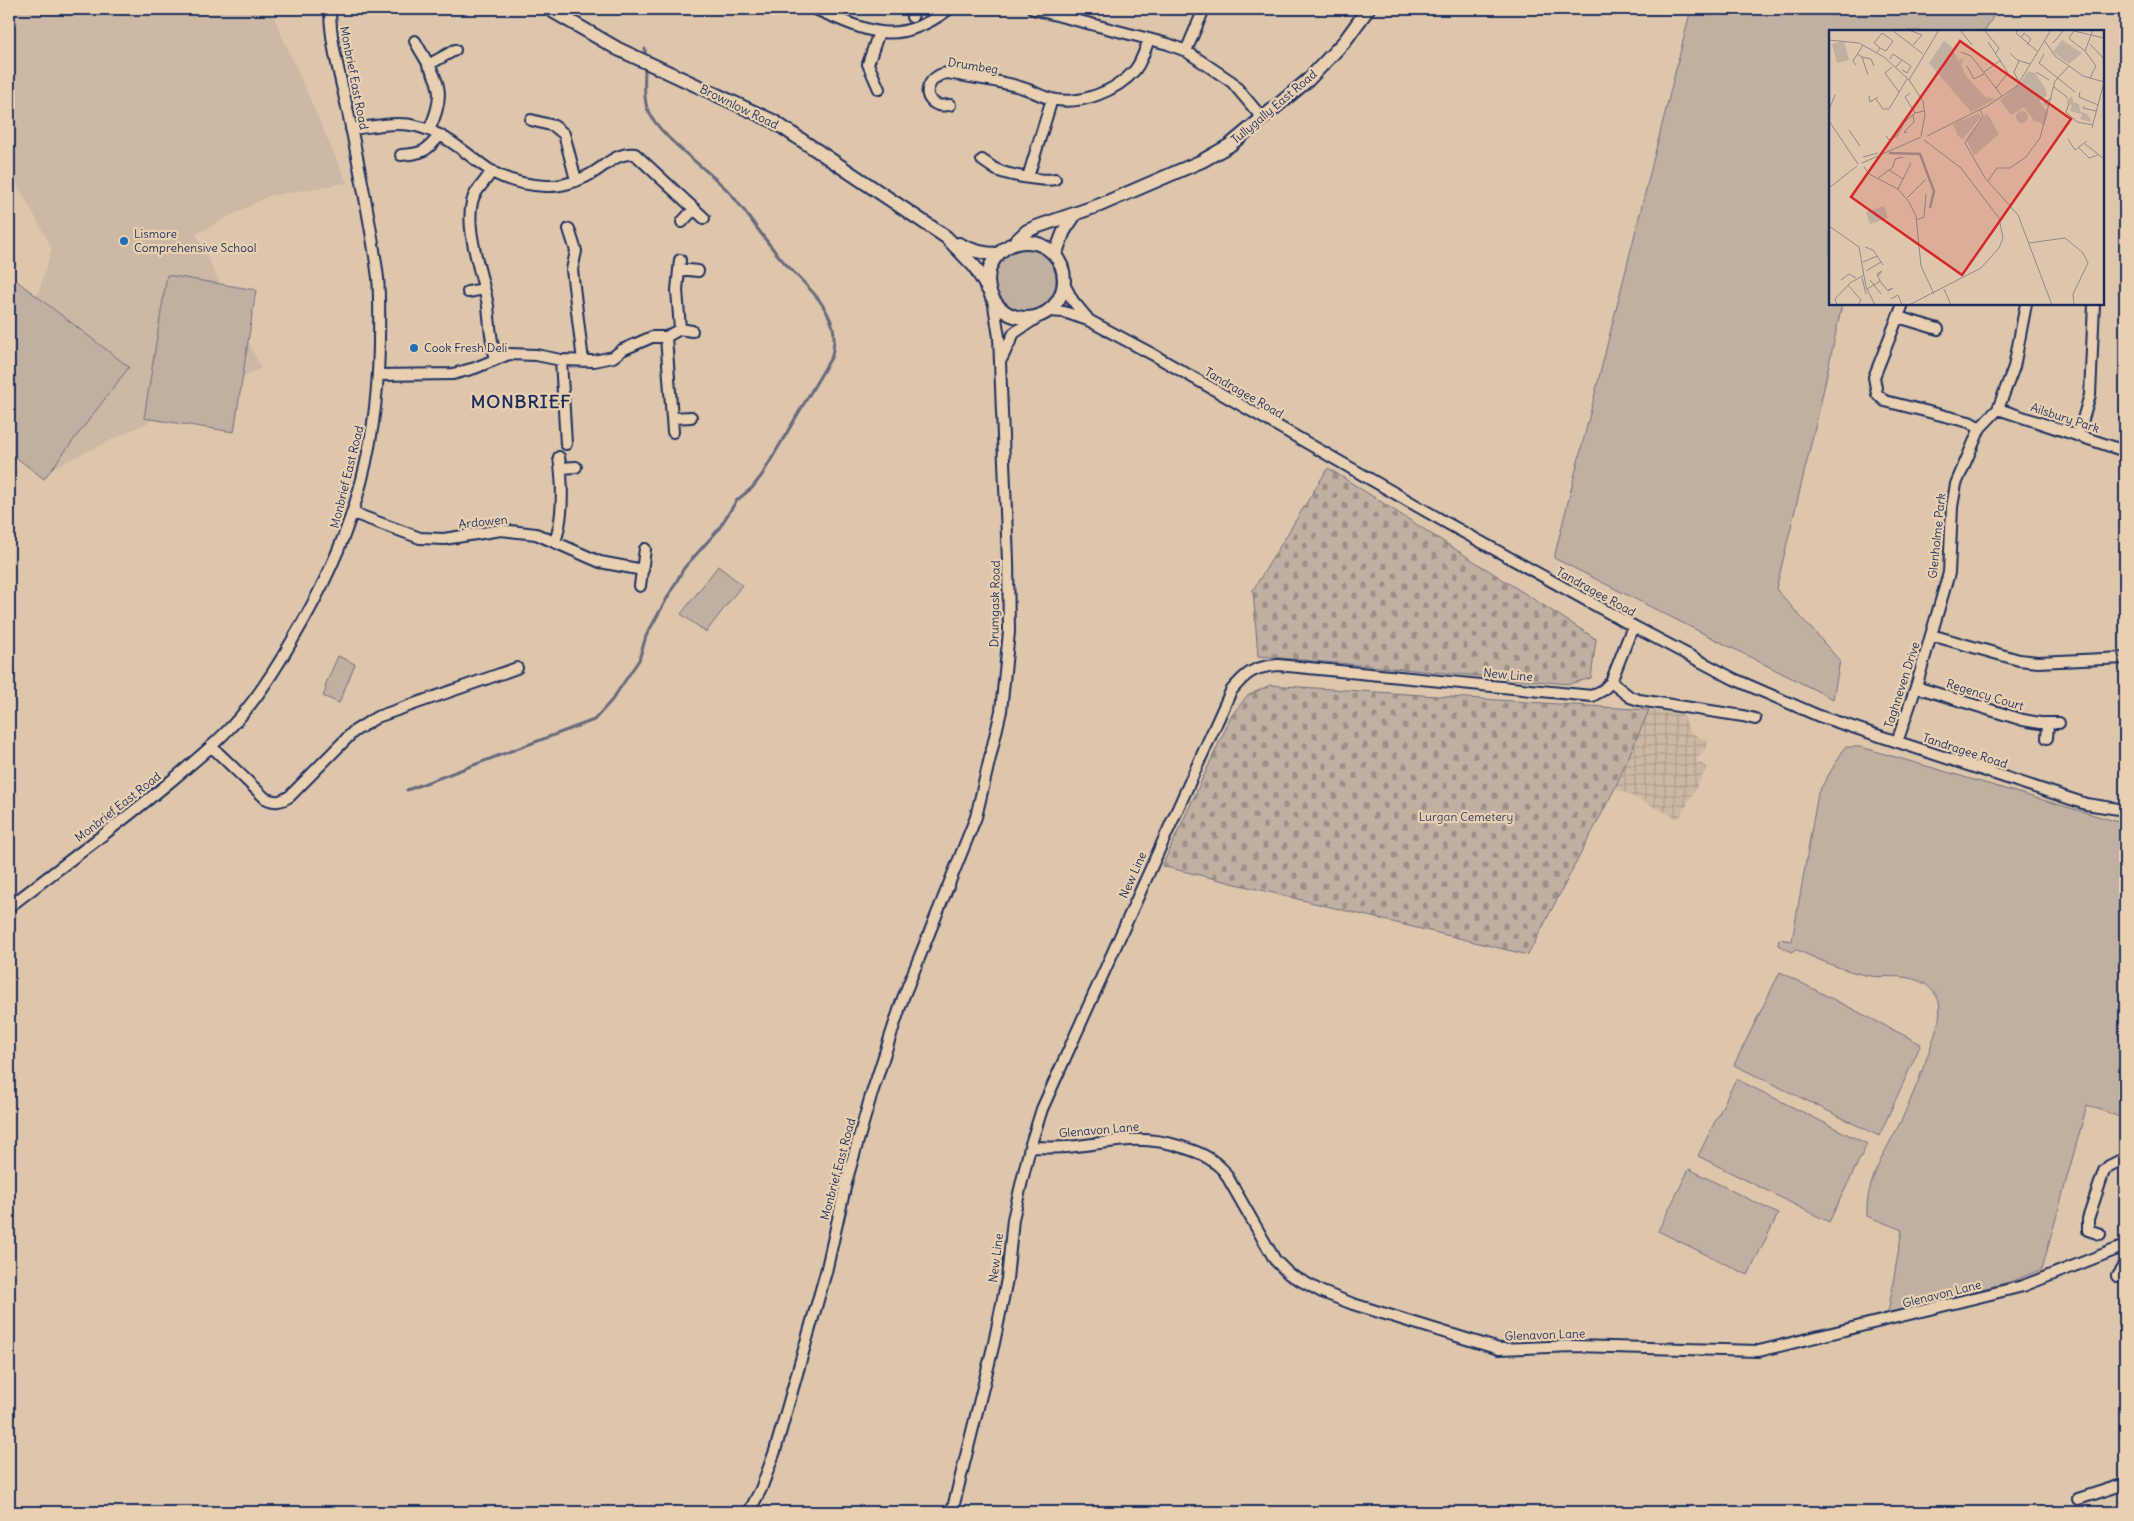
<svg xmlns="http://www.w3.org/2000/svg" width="2134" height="1521" font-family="Delius,sans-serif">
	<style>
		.built { fill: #cbb8a5 }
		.industrial { fill: url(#industrial-grid) }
		.green { fill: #c0b0a1; stroke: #6e7080 }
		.cemetery { fill: url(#cemetery-stones); stroke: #6e7080 }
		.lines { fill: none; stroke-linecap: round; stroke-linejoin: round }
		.stream { stroke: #676b7d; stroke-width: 3 }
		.minor-casing { stroke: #1b2f5e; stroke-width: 14 }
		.major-casing { stroke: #1b2f5e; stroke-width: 16 }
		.minor { stroke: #e9d0b1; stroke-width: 10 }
		.major { stroke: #e9d0b1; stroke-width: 12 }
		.poi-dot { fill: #1f6fb2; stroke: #e9d0b1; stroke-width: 2 }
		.labels { text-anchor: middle; stroke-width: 4.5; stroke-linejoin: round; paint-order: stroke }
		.street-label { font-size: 12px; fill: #1b2f5e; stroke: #e9d0b1 }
		.poi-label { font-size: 12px; fill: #1b2f5e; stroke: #e9d0b1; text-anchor: start }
		.park-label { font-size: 12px; fill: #344268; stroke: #e9d0b1 }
		.district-label { font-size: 18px; font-weight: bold; letter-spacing: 1px; fill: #1b2f5e; stroke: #e9d0b1 }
		.inset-river { fill: none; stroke: #9a9392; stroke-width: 2.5 }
		.inset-road { fill: none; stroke: #8f8a8d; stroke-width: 1 }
		.view { fill: #d62828; fill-opacity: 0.15; stroke: #d62828; stroke-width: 2.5 }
		.inset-edge { fill: none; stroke: #1b2f5e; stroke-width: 2.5 }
	</style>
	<defs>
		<pattern id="industrial-grid" width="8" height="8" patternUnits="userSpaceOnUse" patternTransform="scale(1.25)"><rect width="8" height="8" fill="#cbb8a5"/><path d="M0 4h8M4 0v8" fill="none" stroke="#ae9e90"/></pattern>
		<pattern id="cemetery-stones" width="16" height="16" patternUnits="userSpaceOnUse" patternTransform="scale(1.25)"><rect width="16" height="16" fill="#c0b0a1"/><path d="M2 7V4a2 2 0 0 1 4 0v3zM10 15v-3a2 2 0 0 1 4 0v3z" fill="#9b9086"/></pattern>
	</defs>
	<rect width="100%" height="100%" fill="#ddc6ac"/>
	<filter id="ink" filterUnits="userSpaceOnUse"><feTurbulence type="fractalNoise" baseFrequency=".02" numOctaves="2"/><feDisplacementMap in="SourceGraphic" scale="10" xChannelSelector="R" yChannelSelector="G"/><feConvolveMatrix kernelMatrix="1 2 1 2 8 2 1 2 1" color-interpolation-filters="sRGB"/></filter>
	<g filter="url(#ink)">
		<!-- built -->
		<path class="built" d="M9,9H270L347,183L268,196L196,234L261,368L55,467L9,373L37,297L52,248L9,169Z"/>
		<!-- industrial -->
		<path class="industrial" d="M1649,710L1683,715L1690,732L1709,742L1696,761L1707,767L1679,819L1615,788Z"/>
		<!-- green -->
		<path class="green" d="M1691,9H1997L1985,31H1830V304H1842L1819,411L1776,589L1840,661L1833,699L1554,558Z
			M994 280a31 31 0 1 1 62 0a31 31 0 1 1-62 0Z
			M9,275L129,367L44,479L9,452Z
			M167,275L256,290L234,432L144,418Z
			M718,566L742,585L706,632L681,614Z
			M338,656L355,664L339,703L323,696L326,689L325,686Z
			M1845,747H1861L2125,824V1119L2087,1105L2042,1269L2013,1281L1888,1313L1902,1230L1867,1216C1865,1181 1886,1151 1901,1121C1913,1096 1923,1069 1932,1043C1936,1031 1942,1015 1939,1002C1937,993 1927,984 1919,981C1903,974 1886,978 1870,976C1843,971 1819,960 1795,949L1792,952L1778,945L1779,939L1792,941L1818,793Z
			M1780,972L1921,1044L1879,1136L1734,1065Z
			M1736,1079L1867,1144L1829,1222L1698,1156Z
			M1689,1169L1778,1214L1748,1275L1658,1231Z"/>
		<!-- cemetery -->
		<path class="cemetery" d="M1328,468L1596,639L1591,678L1569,684L1258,656L1253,590Z
			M1270,685L1649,710L1615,788L1528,955L1162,866L1232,715L1247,696Z"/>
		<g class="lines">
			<!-- stream -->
			<path class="stream" d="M645,49V57
				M407,790L594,720L612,700L639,660L646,636L684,568L718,530L737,500L752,488L762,475L832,356C834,344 836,331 830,319C820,295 800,280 783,261C763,239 748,213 729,192C707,168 659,138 647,108C643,95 645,79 645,66"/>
			<defs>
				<path id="minor" d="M815,9C870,32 896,48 949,9
					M1033,9L1168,44L1186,51L1232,82L1263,119
					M912,17L915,9
					M879,32L868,64L879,89
					M415,41C436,79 449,88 429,130
					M1186,51L1204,9
					M428,65L455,50
					M950,105C947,105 941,106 938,105C918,97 930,74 948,73C972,78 999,80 1023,88C1033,91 1042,97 1052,99C1079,106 1117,91 1135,70C1142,61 1145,50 1149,39
					M531,120L554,126L564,134L576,180
					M351,129C372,127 396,121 416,126C446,133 467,155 491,171C507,181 528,185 546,186C560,187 579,181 591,174C605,166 617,152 635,154L704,218
					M401,155C422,154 427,151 440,135
					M982,160C986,163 991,166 995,169C1006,175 1044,182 1055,179
					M492,171C487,179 478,188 474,196C462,226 483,275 488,306C490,324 490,341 496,358
					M1028,177L1052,99
					M682,222L694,209
					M569,229L576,251L572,270L583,361
					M680,260L677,290L680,329
					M679,269L698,271
					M1064,284L1073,301L1088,319
					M468,292L484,289
					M1903,304L1874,377L1877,394L1885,401L1969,422L1980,428
					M1048,311L1064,312L1088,320L1152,354L1445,522L1633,626L1734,679L1819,716L2086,804L2125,810
					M1898,317L1938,329
					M666,337L673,432
					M1002,358L1014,333L1038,317
					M561,360L566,444
					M378,375L453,374L475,368L509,354L536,355L561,360L594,361L613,357L622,350L652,337H666L680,329L692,331
					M1998,409L2125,451
					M673,418L691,417
					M2078,436L2090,395L2094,304
					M561,468L576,467
					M353,513L420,538L444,539L501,530L536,534L600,562L643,570
					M555,542C564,515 563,485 559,457
					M640,586L645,549
					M1931,635L2019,660L2038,662L2125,658
					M1611,682L1630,697L1639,700L1743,716L1755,719
					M1916,687L2023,720L2040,723H2059
					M2047,738L2048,724
					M1897,742L1916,687L1949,573L1952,507L1956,484L1980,428L1998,409L2014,367L2026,304
					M211,746L265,798C275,803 281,802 290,796L353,732L377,717L517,668
					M9,907C63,865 118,825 171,781C195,761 219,741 240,717C261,693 277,667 293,639C350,543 377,458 379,346C379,323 380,300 378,278C371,222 359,167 348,112C341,79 330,43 330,9
					M1030,1147C1042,1147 1055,1148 1068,1147C1110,1143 1139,1133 1182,1147C1199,1152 1212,1158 1224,1171L1275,1260L1289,1274L1322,1292L1353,1304L1499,1349L1574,1346L1759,1351L2023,1286L2125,1246
					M2100,1234L2088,1230V1219L2104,1171L2109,1166L2119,1161L2125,1163
					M2117,1276L2125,1264
					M2078,1499L2125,1484
					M749,1512L761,1489L775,1451L826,1272L847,1179L870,1099L903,998L976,817L1001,711L1009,632L1008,561L999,337L993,299
					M952,1512L994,1343L1007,1279L1013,1219L1030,1147L1042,1109L1231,691C1246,673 1253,667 1278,665L1592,696L1603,690L1611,682L1633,626"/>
				<path id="major" d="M549,9L618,49L773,121L946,237L975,267L989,291
					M988 280a38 38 0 1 1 76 0a38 38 0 1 1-76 0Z
					M959,244C972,251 983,254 998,254
					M1013,244L1027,231L1036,227L1100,205L1202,161L1230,145L1308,80L1344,42L1368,9
					M1055,255L1064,231L1076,213"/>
			</defs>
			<!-- minor casing -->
			<use href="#minor" class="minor-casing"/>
			<!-- major casing -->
			<use href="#major" class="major-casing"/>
			<!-- minor -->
			<use href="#minor" class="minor"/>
			<!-- major -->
			<use href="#major" class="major"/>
		</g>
	</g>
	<!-- markers -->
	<g class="poi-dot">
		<circle cx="124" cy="241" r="5"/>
		<circle cx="414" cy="348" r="5"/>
	</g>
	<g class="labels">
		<!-- street labels -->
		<g class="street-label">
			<text transform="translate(973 66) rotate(9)" y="4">Drumbeg</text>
			<text transform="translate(354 78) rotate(79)" y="4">Monbrief East Road</text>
			<text transform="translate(739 107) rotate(26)" y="4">Brownlow Road</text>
			<text transform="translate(1274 107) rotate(-40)" y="4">Tullygally East Road</text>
			<text transform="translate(1244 393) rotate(30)" y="4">Tandragee Road</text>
			<text transform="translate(2065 418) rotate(18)" y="4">Ailsbury Park</text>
			<text transform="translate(347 477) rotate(-76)" y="4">Monbrief East Road</text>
			<text transform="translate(483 522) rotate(-6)" y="4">Ardowen</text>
			<text transform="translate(1937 536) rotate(-84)" y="4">Glenholme Park</text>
			<text transform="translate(1596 592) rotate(29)" y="4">Tandragee Road</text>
			<text transform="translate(995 604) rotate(-89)" y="4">Drumgask Road</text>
			<text transform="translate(1508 675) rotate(5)" y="4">New Line</text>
			<text transform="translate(1902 685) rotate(-72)" y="4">Taghneven Drive</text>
			<text transform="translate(1985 695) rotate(17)" y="4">Regency Court</text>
			<text transform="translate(1965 751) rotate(18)" y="4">Tandragee Road</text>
			<text transform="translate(118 807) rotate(-38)" y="4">Monbrief East Road</text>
			<text transform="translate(1133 875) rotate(-66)" y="4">New Line</text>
			<text transform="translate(1099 1130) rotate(-5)" y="4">Glenavon Lane</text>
			<text transform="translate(838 1169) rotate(-75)" y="4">Monbrief East Road</text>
			<text transform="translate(996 1258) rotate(-83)" y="4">New Line</text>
			<text transform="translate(1942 1294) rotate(-14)" y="4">Glenavon Lane</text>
			<text transform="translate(1545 1335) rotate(-2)" y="4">Glenavon Lane</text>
		</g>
		<!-- poi labels -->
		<g class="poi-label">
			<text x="134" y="238">Lismore<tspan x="134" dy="14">Comprehensive School</tspan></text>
			<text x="424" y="352">Cook Fresh Deli</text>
		</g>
		<!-- park labels -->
		<g class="park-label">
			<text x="1466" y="821">Lurgan Cemetery</text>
		</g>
		<!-- district labels -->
		<g class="district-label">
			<text x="521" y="408">MONBRIEF</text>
		</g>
	</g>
	<!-- overview -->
	<g transform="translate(1829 30)">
		<rect width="275" height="275" fill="#ddc6ac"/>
		<path d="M233,10L253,23L240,34L224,22ZM15,11L20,30L8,33L3,14ZM115,11L123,17L129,31L135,28L132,35L137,46L156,67L167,69L142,82L100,33ZM199,41L206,43L216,58L218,66L210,71L219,83L215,96L209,91L206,92L195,77L182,85L171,70L191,54ZM243,66L244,72L250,74L251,81L258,84L263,92L251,89L253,84L241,81L243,75L238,74V70ZM187 87a6 6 0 1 1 12 0a6 6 0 1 1-12 0ZM55,176L59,188L41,194L37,182Z" fill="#c0b0a1"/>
		<path d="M150,83L152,87L134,109L129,106L124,94ZM158,83L170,104L145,126L137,109Z" fill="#c0b0a1"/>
		<path class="inset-river" d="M60,123L91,124L105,161L101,178"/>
		<path class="inset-road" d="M63,0L94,24M80,0L93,5L84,15M131,0L143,15M155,0L170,18L167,23M188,0L187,3L208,21M192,8L195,3L202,9L198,15M0,10L30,13L55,27L80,50M215,10L226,26L254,46L275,52M243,11L256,21L267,36L261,48M243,11L240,8L245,1L275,8M159,12L179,43L167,58M224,13L235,0M261,14L275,29M256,21L264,0M48,22L51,18L57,21L64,11L53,3L45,13L51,18M132,22L142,26L173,66M181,23L188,30L201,34M28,24L33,27L39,45M215,24L210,33L246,62M33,27L42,29L45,36M61,29L64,24L73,30L67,37M73,30L82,36L78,43L73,40M27,35L24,31L34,15M138,36L145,49L155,44M63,37L56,43L70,62M155,42L172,30M207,42L220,50M189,50L185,42L190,31M225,57L239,68M251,62L250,67L269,75M81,63L76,67L86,83M40,66L41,72L49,67M47,69L54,79H60L78,49M240,74L237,82L248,92L264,95M255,76L254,78L267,81M220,77L215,72L223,68M0,80L6,65M151,80L154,86L136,113L156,148L189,185L223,275M0,91L29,134M263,98L275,52M20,100L31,116M78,103L75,102L85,92L84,85M57,106L60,110L68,106L75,93L86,83L95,81M92,106L96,85L94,71L80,50L110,0M98,106L160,75L188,56L222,0M239,109L246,120L258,111M256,114L274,128M250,118L260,128L269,125M34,127L49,123M33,133L92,107M35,137L40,144L69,159L80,172L87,186L92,236L105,264M60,140L74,149M49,148L64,137L66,129L74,127M159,151L168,138H181L197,127L211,108L226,51L240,36M0,158L28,136M69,159L82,133M78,168L97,149M87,190L95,187L97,164M0,196L30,217L37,257L46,275M200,213L236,208L254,223L259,233L244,264L245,275M36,217L44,220L54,235M34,232L48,226M37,241L52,232M49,246L53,241L48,244L51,251M33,248L37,264M12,250L20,244L27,248M41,250L52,264M19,255L32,270L29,275M38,259L51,251L59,261L64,258L59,260M115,259L122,275M62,269L69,265L73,275M8,275L6,269L21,253L35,245M80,275L152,238L170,218L174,208L170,188L132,138L95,110"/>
		<path class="view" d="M131,11L242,89L133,245L22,167Z"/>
		<rect width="275" height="275" class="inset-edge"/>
	</g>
	<!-- margin -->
	<rect width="2134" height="1521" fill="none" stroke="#e9d0b1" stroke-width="30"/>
	<rect x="15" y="15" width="2104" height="1491" fill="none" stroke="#1b2f5e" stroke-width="2" filter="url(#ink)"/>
</svg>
